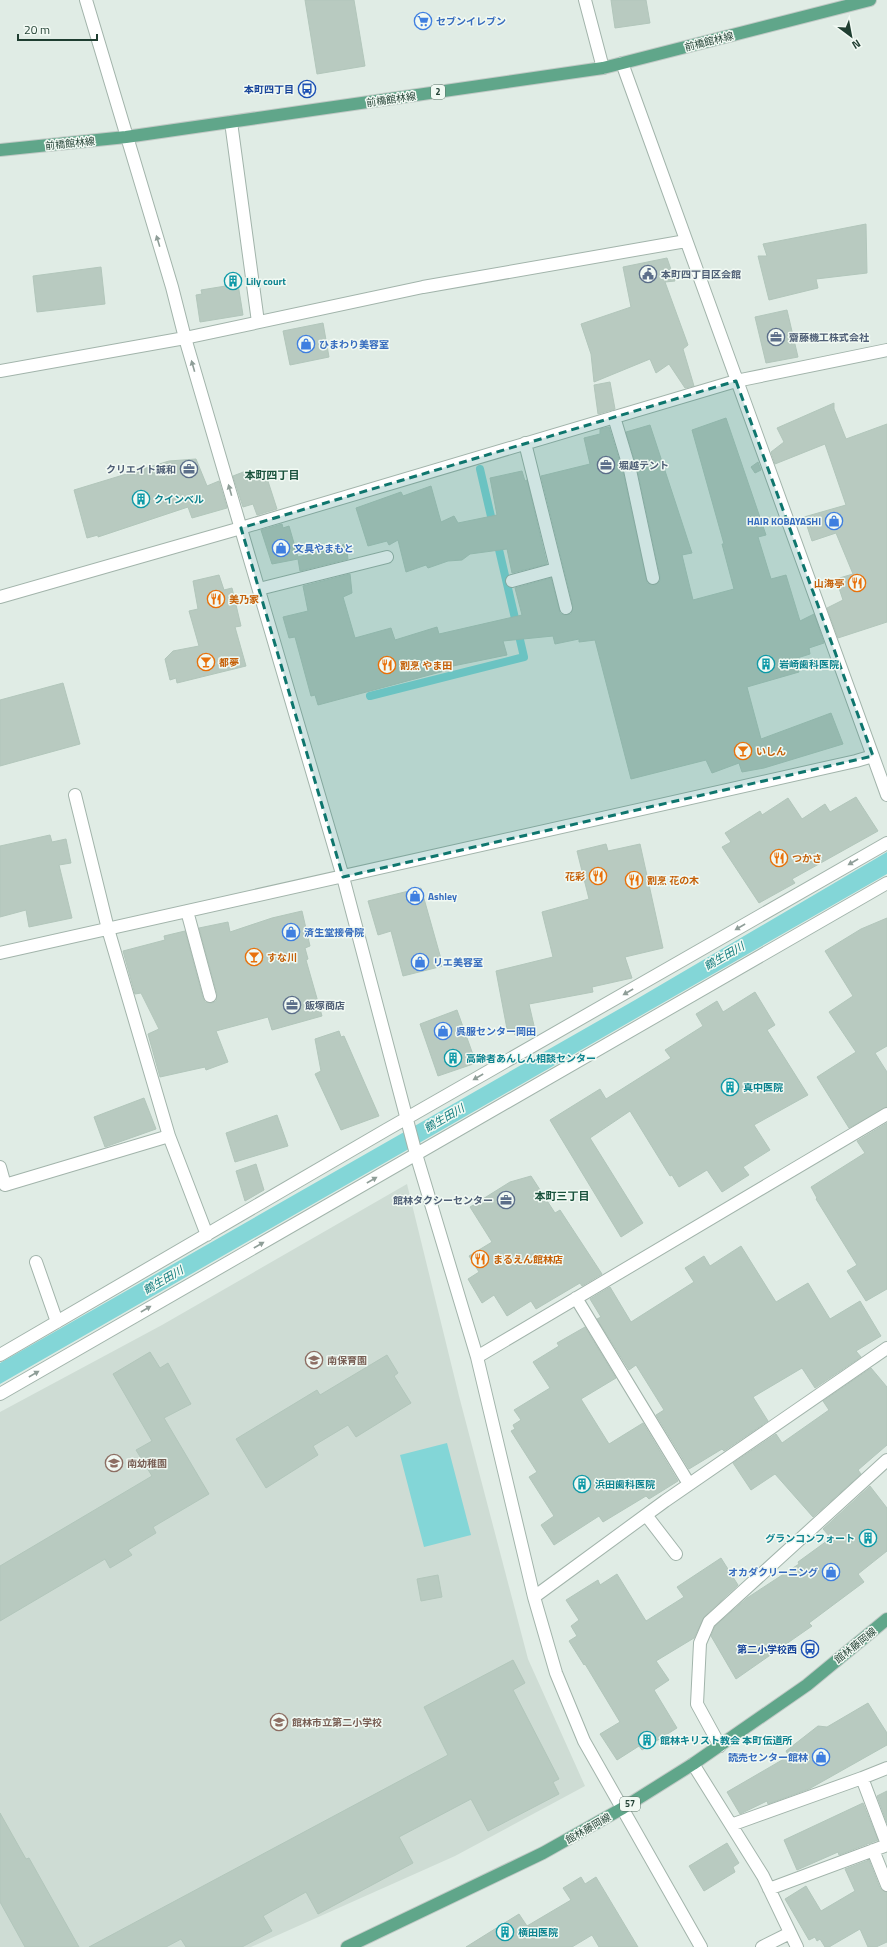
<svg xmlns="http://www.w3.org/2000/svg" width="887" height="1947" font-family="'Titillium Web','Noto Sans JP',sans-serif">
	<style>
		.built { fill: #cedcd4 }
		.water { fill: #83d6d7 }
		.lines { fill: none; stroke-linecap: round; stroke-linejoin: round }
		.stream { stroke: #83d6d7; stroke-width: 8 }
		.building { fill: #b8cac0; stroke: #b2c6bb }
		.minor-casing { stroke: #a2b4ab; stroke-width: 14 }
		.major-casing { stroke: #c0c9c5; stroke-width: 14 }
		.minor { stroke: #fff; stroke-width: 12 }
		.major { stroke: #60a68a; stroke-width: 12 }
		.oneway { fill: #8f9e98 }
		.marked { fill: #0f766e; fill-opacity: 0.2; stroke: #0f766e; stroke-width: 3; stroke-dasharray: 8 5; stroke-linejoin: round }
		.labels { text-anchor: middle; stroke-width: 3; stroke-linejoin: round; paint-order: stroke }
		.shield { fill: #f1f9f3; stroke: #5e766b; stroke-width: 1 }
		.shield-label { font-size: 9px; font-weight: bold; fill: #1f3e31 }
		.shop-label { font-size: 10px; font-weight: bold; fill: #366cbe; stroke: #f1f9f3; text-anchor: start }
		.street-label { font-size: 10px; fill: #1f3e31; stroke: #f1f9f3 }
		.transit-label { font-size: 10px; font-weight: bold; fill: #164399; stroke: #f1f9f3; text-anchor: end }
		.service-label { font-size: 10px; font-weight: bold; fill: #4e5e75; stroke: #f1f9f3; text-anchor: start }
		.culture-label { font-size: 10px; font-weight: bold; fill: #0d838f; stroke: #f1f9f3; text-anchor: start }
		.food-label { font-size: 10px; font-weight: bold; fill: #c56008; stroke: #f1f9f3; text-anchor: start }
		.education-label { font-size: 10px; font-weight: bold; fill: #785e54; stroke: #f1f9f3; text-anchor: start }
		.neighbourhood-label { font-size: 11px; font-weight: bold; fill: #19523c; stroke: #f1f9f3 }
		.water-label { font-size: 11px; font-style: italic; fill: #147d7f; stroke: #f1f9f3 }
	</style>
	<rect width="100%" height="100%" fill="#e0ece5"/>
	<!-- built -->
	<path class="built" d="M407,1184L459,1396L528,1659L585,1786L455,1856L251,1947H0V1412L162,1325Z"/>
	<!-- water -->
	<path class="water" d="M887,852V874L0,1384V1363L635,1000Z
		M447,1443L471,1535L424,1547L400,1455Z"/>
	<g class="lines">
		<!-- stream -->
		<path class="stream" d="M480,469L493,525
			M370,696L524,657L497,541"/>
	</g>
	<!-- building -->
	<path class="building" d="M305,0H354L365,66L317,74Z
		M611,0H646L650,23L615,28Z
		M866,224L867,273L816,279L818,288L769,300L758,256H767L763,244Z
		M667,258L675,281L665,282L688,345L683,349L694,386L685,388L669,364L656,373L650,359L594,382L591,354L581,324L631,307L623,267Z
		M101,267L105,304L37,312L33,276Z
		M238,284L243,315L200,322L196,295L202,294L201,290Z
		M787,310L798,357L766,363L755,317Z
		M323,323L329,357L290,365L283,331Z
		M610,382L615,409L598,414L594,385Z
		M834,403V409L846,439L887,424V622L838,638L827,608L843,600L836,579L853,574L836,533L812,541L804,517L846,505L825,444L775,464L771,452L784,442L777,428Z
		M726,418L766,535L758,537L771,579L786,575L800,621L814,614L824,643L809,648L810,654L794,659L799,672L747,687L761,739L831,713L843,744L764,768L742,772L739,763L712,773L706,760L631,779L595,640L579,642V639L555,644L553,636L503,641L507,655L448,667V670L318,705L315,695L311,696L295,637L289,638L283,617L308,611L303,586L350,574L352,593L343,597L355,638L391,628L395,640L437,627L439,634L522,615L515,588L551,578L560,613L564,615L571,614L573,606L541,476L590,464L584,438L600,434V429L609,427L623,472L647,583L655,585L660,581V576L637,468L626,432L650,425L692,553L682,555L693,600L734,589L722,544H724L692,430Z
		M196,459L207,486L219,481L227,508L192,518L188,507L98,537V535L87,538L74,490L169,461Z
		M758,462L761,470L755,473L751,467Z
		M246,471L248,476L265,472L277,509L257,515L253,504L243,507L233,476Z
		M522,471L525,481L527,480L547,564L512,573L507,549L470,554L462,560L448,561L428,568L426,565L406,572L398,540L389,545L387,541L368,546L356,508L401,492L403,496L431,486L441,522L454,516L458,523L497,515L490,478Z
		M282,524L283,528L289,526L298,557L346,544L348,559L300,571L298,559L272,564L261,530Z
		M219,575L224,590L232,588L241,626L235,627L246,666L177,683L176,678L170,680L165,659L173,651L199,646L189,611L198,609L193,581Z
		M63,683L80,744L0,766V700Z
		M856,797L878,831L792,879L795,883L759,903L722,847L731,842L725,833L760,811L762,815L788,798L802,819L825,804L830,812Z
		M50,835L52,842L66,839L71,863L59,865L72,918L29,927L26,910L0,917V846Z
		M606,844L608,851L640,844L663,948L625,957L632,978L592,987L593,992L529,1004L535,1030L515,1035L513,1029H507L496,971L553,957L542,912L589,899L577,851Z
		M421,888L443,966L403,976L391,931L378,935L368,901Z
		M302,911L310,946L305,948L308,959L306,960L322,1016L272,1030L268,1017L216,1031L228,1062L206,1070L205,1067L160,1077L148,1034L159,1029L141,993L135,994L123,951L165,940L164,936L185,931L203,998L205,1002L212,1003L216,1001L217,994L199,928L228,922L230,932L272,918Z
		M887,918V1046L875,1053L887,1072V1107L849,1128L817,1077L856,1052L829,1012L853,996L825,951L861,929Z
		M755,992L775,1025L767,1030L808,1095L754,1125L770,1150L743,1167L749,1175L722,1192L707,1170L679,1187L672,1175L670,1176L630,1111L590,1138L643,1223L621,1237L550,1120L600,1089L606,1099L671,1058L665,1050L703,1026L696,1014L717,1001L723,1012Z
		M457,1010L476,1063L438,1076L420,1024Z
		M339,1031L341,1037L344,1036L379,1116L341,1130L315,1074L321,1071L315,1039Z
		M144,1098L156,1129L105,1147L94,1117Z
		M277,1115L288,1146L235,1162L226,1133Z
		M887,1123V1289L866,1301L847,1271L857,1265L816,1199L817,1198L811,1187L865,1153L857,1141Z
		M256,1164L264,1190L245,1201L236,1171Z
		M531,1176L555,1213L560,1210L602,1274L582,1286L580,1283L536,1309L531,1301L507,1316L494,1295L482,1303L468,1279L479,1272L469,1256L492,1242L470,1207L510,1182Z
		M741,1246L776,1302L808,1283L830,1319L860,1301L881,1336L856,1351L861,1357L815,1388L802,1368L753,1397L768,1421L724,1451L722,1449L689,1469L656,1415L664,1410L636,1365L629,1370L597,1319L601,1317L590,1299L610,1287L631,1322L694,1282L685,1268L704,1256L710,1266Z
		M585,1327L616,1378L581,1399L609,1444L643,1423L678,1481L649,1499L646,1496L603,1522L599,1516L554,1545L541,1525L554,1516L529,1477L537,1472L511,1431L515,1429L513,1425L521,1420L514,1410L550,1388L533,1362L559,1346L557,1343Z
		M150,1352L160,1368L168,1363L191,1404L164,1418L209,1494L153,1527L156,1533L128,1550L132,1555L110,1568L105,1559L0,1621V1566L152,1476L136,1450L152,1441L113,1374Z
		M387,1355L398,1373L394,1376L411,1403L356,1437L348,1425L313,1446L318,1455L266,1488L236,1439L317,1390L320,1395Z
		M871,1368L887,1387V1445L858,1470L861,1474L813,1517L775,1474L751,1490L733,1463L776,1434L782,1443L829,1410L823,1401Z
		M870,1486L887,1508V1551L858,1574L864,1582L809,1623L812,1626L736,1679L711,1636L715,1626L747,1598L799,1564L798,1562L831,1538L823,1529Z
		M721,1558L738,1585L704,1617L694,1638L656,1661L669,1680L654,1690L677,1728L642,1750L639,1746L617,1760L600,1734L620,1722L585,1664L584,1665L569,1641L577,1636L571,1626L579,1620L566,1600L598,1580L600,1585L617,1574L646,1621L684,1597L677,1587Z
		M438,1575L442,1597L421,1601L417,1579Z
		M513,1660L525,1683L513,1690L559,1779L553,1782L559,1794L488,1831L471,1799L399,1837L413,1863L318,1914L306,1892L263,1916L272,1931L242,1947H186L181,1939L166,1947H89L448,1755L424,1707Z
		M868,1703L887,1733V1745L809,1789L768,1804L767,1801L740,1814L727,1792L789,1756L786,1751L818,1726L827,1727Z
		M887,1791V1823L877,1796Z
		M863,1803L878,1840L839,1855L838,1852L797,1870L784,1840Z
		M0,1813L26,1859L29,1858L79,1947H25L0,1902Z
		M727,1843L739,1863L733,1867L735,1872L704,1891L689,1866Z
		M869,1860L880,1888L887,1892V1942L876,1947H868L860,1929L829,1947H825L820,1939L817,1941L815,1937L809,1940L785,1899L806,1886L821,1911L855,1891L845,1869Z
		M581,1877L585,1884L596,1877L638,1947H599L592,1935L572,1947H466L519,1914L527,1926L571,1900L563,1888Z"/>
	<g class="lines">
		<defs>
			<path id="minor" d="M86,0L172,287L185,338L343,877L416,1154L477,1357L534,1597L556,1673L584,1741L701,1947
				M585,0L603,68
				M622,63L887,795
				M231,122L258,322
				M0,371L185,338L423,287L686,241
				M614,417L630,470L653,578
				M525,443L566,608
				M512,581L556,569
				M259,589L387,557
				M0,597L241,528L736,381L887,350
				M75,795L108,929L169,1136L207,1235
				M187,911L210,996
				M0,953L856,761L873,756
				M0,1167L5,1185L169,1136
				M36,1262L57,1322
				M576,1298L689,1484
				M0,1355L386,1130L887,843
				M477,1357L887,1114
				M0,1394L887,883
				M646,1515L676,1554
				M534,1597L665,1501L887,1348
				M720,1746L697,1704L700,1643L709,1622L887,1460
				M693,1764L763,1876L797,1947
				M862,1778L887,1768
				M731,1825L862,1778L887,1844
				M873,1850L887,1885
				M769,1889L887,1845
				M762,1947L790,1933"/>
			<path id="major" d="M0,150L126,137L603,68L870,0
				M347,1947L543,1853L623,1808L693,1764L807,1685L887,1619"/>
		</defs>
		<!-- minor casing -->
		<use href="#minor" class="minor-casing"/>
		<!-- major casing -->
		<use href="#major" class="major-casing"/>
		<!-- minor -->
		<use href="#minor" class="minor"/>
		<!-- major -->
		<use href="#major" class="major"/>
	</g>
	<!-- one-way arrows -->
	<defs><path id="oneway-solid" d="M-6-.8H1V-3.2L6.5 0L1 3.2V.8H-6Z"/></defs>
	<g class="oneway">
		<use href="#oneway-solid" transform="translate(158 241) rotate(-107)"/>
		<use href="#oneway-solid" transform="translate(193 366) rotate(-106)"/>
		<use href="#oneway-solid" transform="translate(230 490) rotate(-106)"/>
		<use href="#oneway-solid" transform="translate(853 862) rotate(150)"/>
		<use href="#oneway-solid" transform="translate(740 927) rotate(150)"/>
		<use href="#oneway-solid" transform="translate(628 992) rotate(150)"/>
		<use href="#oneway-solid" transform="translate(478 1077) rotate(150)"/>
		<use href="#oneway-solid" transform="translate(372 1180) rotate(-30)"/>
		<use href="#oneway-solid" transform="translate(259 1245) rotate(-30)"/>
		<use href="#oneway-solid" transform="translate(146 1309) rotate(-30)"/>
		<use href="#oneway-solid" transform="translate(34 1374) rotate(-30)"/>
	</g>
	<!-- marked area -->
	<path class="marked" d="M736,381L873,756L343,877L241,528Z"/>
	<!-- icons -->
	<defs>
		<symbol id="supermarket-ring" viewBox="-11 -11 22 22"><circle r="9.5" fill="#f1f9f3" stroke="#3f7fe0" stroke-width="1.5"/><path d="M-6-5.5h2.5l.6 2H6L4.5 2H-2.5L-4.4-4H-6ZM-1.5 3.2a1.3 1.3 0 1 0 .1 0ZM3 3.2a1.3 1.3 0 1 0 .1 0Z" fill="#3f7fe0"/></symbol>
		<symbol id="bus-ring" viewBox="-11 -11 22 22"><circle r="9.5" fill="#f1f9f3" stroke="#1a4fb4" stroke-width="1.5"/><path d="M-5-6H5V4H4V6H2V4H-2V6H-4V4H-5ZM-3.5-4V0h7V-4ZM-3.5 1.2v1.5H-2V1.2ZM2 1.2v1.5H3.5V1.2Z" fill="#1a4fb4"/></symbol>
		<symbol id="civic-ring" viewBox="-11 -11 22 22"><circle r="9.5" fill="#f1f9f3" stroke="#5c6f8a" stroke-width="1.5"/><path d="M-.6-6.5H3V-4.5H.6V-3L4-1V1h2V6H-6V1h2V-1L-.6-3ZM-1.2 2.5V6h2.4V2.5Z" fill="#5c6f8a"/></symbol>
		<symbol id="building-ring" viewBox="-11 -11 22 22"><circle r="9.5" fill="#f1f9f3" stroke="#0f9aa8" stroke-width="1.5"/><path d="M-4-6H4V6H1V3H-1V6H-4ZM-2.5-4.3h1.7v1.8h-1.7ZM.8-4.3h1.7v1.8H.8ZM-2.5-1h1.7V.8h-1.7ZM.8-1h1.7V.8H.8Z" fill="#0f9aa8"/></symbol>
		<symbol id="office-ring" viewBox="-11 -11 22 22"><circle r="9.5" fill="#f1f9f3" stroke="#5c6f8a" stroke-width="1.5"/><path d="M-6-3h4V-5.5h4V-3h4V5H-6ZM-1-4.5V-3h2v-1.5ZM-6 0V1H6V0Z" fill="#5c6f8a"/></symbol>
		<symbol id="shop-ring" viewBox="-11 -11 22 22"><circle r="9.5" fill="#f1f9f3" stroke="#3f7fe0" stroke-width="1.5"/><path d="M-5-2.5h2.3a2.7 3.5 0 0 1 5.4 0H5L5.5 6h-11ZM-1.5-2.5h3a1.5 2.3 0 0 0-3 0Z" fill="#3f7fe0"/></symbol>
		<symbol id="restaurant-ring" viewBox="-11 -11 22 22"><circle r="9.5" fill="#f1f9f3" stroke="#e8710a" stroke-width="1.5"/><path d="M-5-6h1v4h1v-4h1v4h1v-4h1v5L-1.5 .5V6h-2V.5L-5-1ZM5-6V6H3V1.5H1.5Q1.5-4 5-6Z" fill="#e8710a"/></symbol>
		<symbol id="bar-ring" viewBox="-11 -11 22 22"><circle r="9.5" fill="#f1f9f3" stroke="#e8710a" stroke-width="1.5"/><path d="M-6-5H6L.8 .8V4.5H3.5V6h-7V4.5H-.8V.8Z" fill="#e8710a"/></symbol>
		<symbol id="school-ring" viewBox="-11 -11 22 22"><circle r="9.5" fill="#f1f9f3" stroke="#8d6e63" stroke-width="1.5"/><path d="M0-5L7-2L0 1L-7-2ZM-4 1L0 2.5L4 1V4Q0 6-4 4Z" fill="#8d6e63"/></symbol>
	</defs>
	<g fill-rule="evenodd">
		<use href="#supermarket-ring" x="413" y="11" width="20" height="20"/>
		<use href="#bus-ring" x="297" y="79" width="20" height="20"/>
		<use href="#civic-ring" x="638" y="264" width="20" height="20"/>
		<use href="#building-ring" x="223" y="271" width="20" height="20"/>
		<use href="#office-ring" x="766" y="327" width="20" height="20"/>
		<use href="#shop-ring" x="296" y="334" width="20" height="20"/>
		<use href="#office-ring" x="596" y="455" width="20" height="20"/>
		<use href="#office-ring" x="179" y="459" width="20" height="20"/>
		<use href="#building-ring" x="131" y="489" width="20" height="20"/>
		<use href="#shop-ring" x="824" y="511" width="20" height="20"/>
		<use href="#shop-ring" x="271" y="538" width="20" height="20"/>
		<use href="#restaurant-ring" x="847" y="573" width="20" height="20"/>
		<use href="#restaurant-ring" x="206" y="589" width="20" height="20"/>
		<use href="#bar-ring" x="196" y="652" width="20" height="20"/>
		<use href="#building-ring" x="756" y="654" width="20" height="20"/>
		<use href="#restaurant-ring" x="377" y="655" width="20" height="20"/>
		<use href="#bar-ring" x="733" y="741" width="20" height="20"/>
		<use href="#restaurant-ring" x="769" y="848" width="20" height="20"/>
		<use href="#restaurant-ring" x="588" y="866" width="20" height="20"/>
		<use href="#restaurant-ring" x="624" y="870" width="20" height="20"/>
		<use href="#shop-ring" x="405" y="886" width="20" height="20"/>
		<use href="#shop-ring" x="281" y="922" width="20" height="20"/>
		<use href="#bar-ring" x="244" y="947" width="20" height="20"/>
		<use href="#shop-ring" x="410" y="952" width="20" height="20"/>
		<use href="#office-ring" x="282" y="995" width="20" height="20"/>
		<use href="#shop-ring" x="433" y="1021" width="20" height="20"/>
		<use href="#building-ring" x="443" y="1048" width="20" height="20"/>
		<use href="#building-ring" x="720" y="1077" width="20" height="20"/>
		<use href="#office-ring" x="496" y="1190" width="20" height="20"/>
		<use href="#restaurant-ring" x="470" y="1249" width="20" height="20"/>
		<use href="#school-ring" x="304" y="1350" width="20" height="20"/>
		<use href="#school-ring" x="104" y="1453" width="20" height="20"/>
		<use href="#building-ring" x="572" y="1474" width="20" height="20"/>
		<use href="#building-ring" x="858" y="1528" width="20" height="20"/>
		<use href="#shop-ring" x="821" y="1562" width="20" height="20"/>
		<use href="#bus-ring" x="800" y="1639" width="20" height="20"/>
		<use href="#school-ring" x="269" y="1712" width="20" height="20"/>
		<use href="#building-ring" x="637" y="1730" width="20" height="20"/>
		<use href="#shop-ring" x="811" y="1747" width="20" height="20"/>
		<use href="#building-ring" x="495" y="1922" width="20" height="20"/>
	</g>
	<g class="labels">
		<!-- shield labels -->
		<g class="shield">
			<rect x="431" y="85" width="14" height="14" rx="3"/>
			<rect x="620" y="1797" width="20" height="14" rx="3"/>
		</g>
		<g class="shield-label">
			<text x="438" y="95">2</text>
			<text x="630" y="1807">57</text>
		</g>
		<!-- shop labels -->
		<g class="shop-label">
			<text x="436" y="25">セブンイレブン</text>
			<text x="319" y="348">ひまわり美容室</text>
			<text x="821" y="525" text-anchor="end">HAIR KOBAYASHI</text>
			<text x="294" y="552">文具やまもと</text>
			<text x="428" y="900">Ashley</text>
			<text x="304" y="936">済生堂接骨院</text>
			<text x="433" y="966">リエ美容室</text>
			<text x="456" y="1035">呉服センター岡田</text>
			<text x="818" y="1576" text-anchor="end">オカダクリーニング</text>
			<text x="808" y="1761" text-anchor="end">読売センター館林</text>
		</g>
		<!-- street labels -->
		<g class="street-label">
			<text transform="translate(709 41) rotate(-14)" y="4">前橋館林線</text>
			<text transform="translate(391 99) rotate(-8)" y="4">前橋館林線</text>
			<text transform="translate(70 143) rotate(-6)" y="4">前橋館林線</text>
			<text transform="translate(855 1645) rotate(-39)" y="4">館林藤岡線</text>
			<text transform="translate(588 1828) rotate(-30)" y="4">館林藤岡線</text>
		</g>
		<!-- transit labels -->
		<g class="transit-label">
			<text x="294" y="93">本町四丁目</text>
			<text x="797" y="1653">第二小学校西</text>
		</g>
		<!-- service labels -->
		<g class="service-label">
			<text x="661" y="278">本町四丁目区会館</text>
			<text x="789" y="341">齋藤機工株式会社</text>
			<text x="619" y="469">堀越テント</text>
			<text x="176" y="473" text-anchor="end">クリエイト誠和</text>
			<text x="305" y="1009">飯塚商店</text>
			<text x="493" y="1204" text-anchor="end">館林タクシーセンター</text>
		</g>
		<!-- culture labels -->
		<g class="culture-label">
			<text x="246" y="285">Lily court</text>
			<text x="154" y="503">クインベル</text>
			<text x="779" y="668">岩崎歯科医院</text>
			<text x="466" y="1062">高齢者あんしん相談センター</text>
			<text x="743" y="1091">真中医院</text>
			<text x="595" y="1488">浜田歯科医院</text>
			<text x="855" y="1542" text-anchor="end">グランコンフォート</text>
			<text x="660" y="1744">館林キリスト教会 本町伝道所</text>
			<text x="518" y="1936">横田医院</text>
		</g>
		<!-- food labels -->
		<g class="food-label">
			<text x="844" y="587" text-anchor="end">山海亭</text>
			<text x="229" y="603">美乃家</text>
			<text x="219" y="666">都夢</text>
			<text x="400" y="669">割烹 やま田</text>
			<text x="756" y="755">いしん</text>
			<text x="792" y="862">つかさ</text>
			<text x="585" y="880" text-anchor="end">花彩</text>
			<text x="647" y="884">割烹 花の木</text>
			<text x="267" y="961">すな川</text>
			<text x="493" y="1263">まるえん館林店</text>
		</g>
		<!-- education labels -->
		<g class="education-label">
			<text x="327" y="1364">南保育園</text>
			<text x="127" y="1467">南幼稚園</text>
			<text x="292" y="1726">館林市立第二小学校</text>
		</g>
		<!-- neighbourhood labels -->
		<g class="neighbourhood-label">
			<text x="272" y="479">本町四丁目</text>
			<text x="562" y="1200">本町三丁目</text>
		</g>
		<!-- water labels -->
		<g class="water-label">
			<text transform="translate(724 956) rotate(-30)" y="4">鶴生田川</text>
			<text transform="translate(444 1118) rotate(-30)" y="4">鶴生田川</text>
			<text transform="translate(163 1280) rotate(-30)" y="4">鶴生田川</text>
		</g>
	</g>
	<!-- north arrow -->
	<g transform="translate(851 36) rotate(148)" stroke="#f1f9f3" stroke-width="3" paint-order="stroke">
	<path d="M0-3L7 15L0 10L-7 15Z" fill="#1f3e31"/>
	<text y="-6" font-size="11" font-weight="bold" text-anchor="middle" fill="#1f3e31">N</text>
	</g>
	<!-- scale -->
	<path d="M18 34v6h79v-6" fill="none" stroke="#1f3e31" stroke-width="2"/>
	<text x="24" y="34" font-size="12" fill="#1f3e31" stroke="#f1f9f3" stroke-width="3" paint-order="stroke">20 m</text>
</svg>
